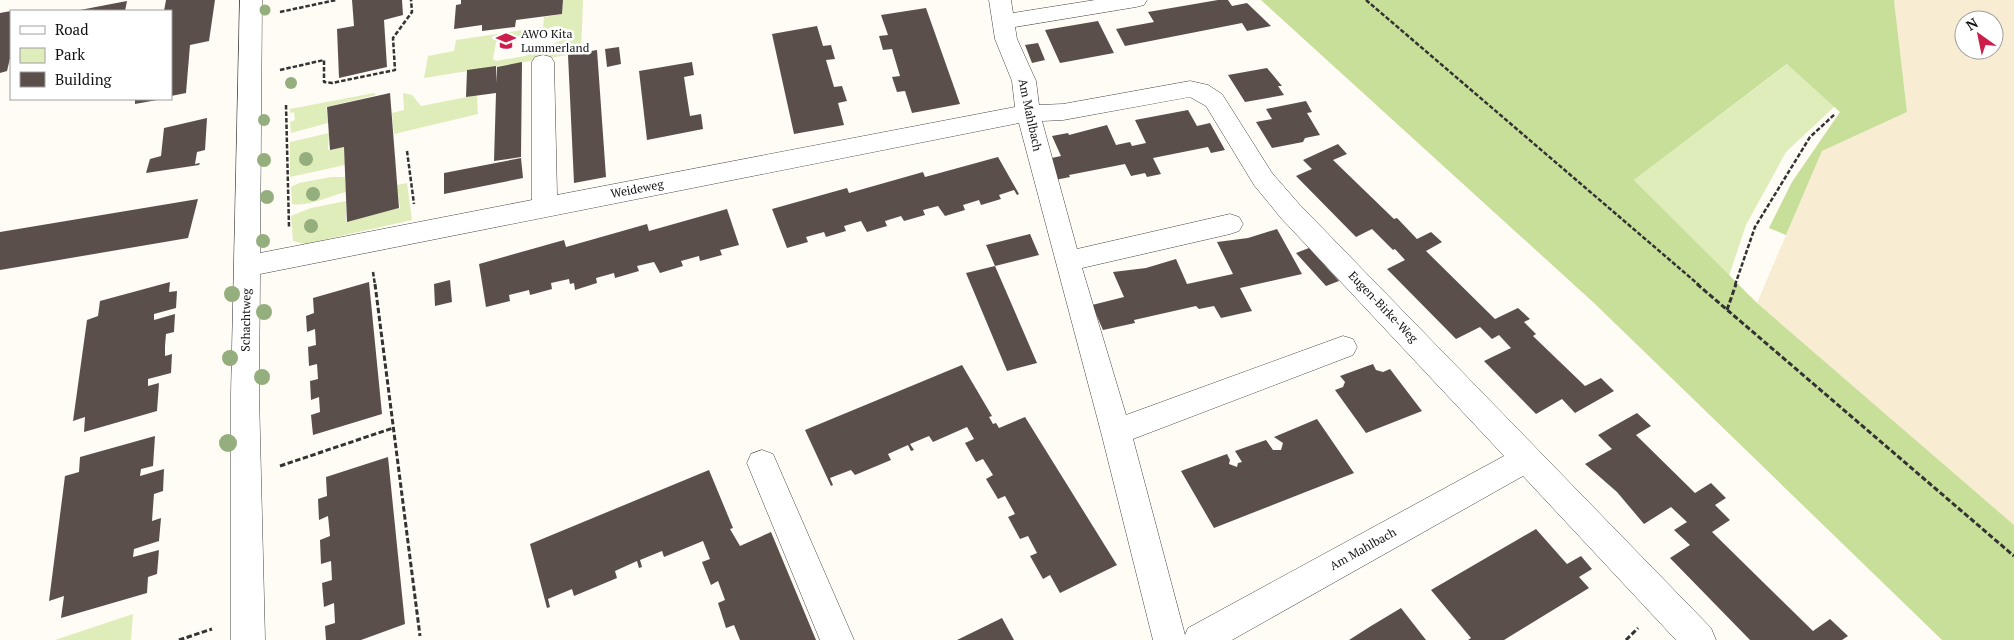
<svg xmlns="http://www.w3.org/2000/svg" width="2014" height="640" font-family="'PT Serif',serif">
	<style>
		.farmland { fill: #f8edd2; fill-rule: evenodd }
		.green { fill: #dfedbb; fill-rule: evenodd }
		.forest { fill: #c7df99 }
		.building { fill: #5b4f4c }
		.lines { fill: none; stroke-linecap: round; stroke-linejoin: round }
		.minor-casing { stroke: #444; stroke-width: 1 }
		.path-far1 { stroke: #333; stroke-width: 2.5; stroke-dasharray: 4.5 2; stroke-linecap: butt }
		.path { stroke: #333; stroke-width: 3; stroke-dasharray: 5.5 2.5; stroke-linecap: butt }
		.minor { fill: #fff; fill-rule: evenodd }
		.tree { fill: #95ae7d }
		.labels { text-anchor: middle; stroke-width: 5; stroke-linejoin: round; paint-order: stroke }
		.poi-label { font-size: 12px; fill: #111; stroke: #fff; text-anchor: start }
		.street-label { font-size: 12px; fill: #111; stroke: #fff }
	</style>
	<rect width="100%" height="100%" fill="#fffbf5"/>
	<!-- farmland -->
	<path class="farmland" d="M1894,0H2014V525L1757,303L1822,151L1907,112ZM1964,20H1994V50H1964Z"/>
	<!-- green -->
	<path class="green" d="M563,0H583L581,53L424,78L428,56L454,51L456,40L543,27L544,17L562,14ZM556,26L561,27L565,37L562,40L525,56L496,61L493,59L496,42L510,40Z
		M1789,63L1835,106L1786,152L1746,225L1729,276L1634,180Z
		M374,93L376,95L326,107L328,123L291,133L290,122L295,120L294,112L290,113V109Z
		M403,93L412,95L421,106L477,95L478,114L394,134L392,113L404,110Z
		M329,133L328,150L344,147L345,165L290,177V142Z
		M331,177H345L346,192C329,196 309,207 292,204L291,187L299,183Z
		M407,183L412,220L305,244L293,241L291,216L311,208L346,201V222L400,208L397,185Z
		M133,614L131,640H55Z"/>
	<!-- forest -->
	<path class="forest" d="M1261,0H1894L1907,112L1822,151L1786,235L1769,228L1792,182L1840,112L1787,64L1634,180L1757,303L2014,525V640H1942L1594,303Z"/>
	<!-- building -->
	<path class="building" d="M166,0H215L209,41L190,45L186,93L171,96V11H164Z
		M352,0H402L403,15L384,20L387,67L339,78L337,29L354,26Z
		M461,0H563L562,14L516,20L515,27L482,31V25L454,29L456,5L461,4Z
		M1218,0H1228L1232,6L1247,3L1271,26L1247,31L1242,23L1125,46L1116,29L1154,22L1148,12Z
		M127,1L125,11H80V10Z
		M926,8L960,104L912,113L905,91L897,92L892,77L900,76L892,49L883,50L879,36L888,35L881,15Z
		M11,11V54L7,71L0,73V13Z
		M1098,21L1114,53L1060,63L1045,30Z
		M817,26L823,46L831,45L835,59L826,60L834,87L842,86L847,101L838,103L844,125L794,134L772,34Z
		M1038,43L1045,60L1032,63L1025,45Z
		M619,47L621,64L607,67L605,49Z
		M597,50L606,177L574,183L568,55Z
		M522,62L521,157L494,161L496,93L466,97L467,70L496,66V83L497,67Z
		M692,62L694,75L684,77L687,97L690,116L701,114L703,129L647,140L639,71Z
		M1267,68L1282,86H1278L1284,95L1245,102L1228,75Z
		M390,93L399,208L347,222L344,147L330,150L327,107Z
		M135,99H157V100L135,104Z
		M1306,101L1312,112L1307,113L1320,135L1305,138L1303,142L1272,148L1256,122L1272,119L1266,109Z
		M1188,110L1197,126L1210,123L1225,150L1211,153L1208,147L1153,158L1161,174L1147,177L1145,173L1131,176L1125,164L1069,175L1070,177L1055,180L1047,159L1061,156L1052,136L1068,133L1069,135L1107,125L1116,145L1130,142L1132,146L1146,143L1135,120Z
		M207,118L205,150L197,152L195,164L200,163L199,165L146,173L150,159L161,156L164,128Z
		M1338,144L1347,154L1333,160L1394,219L1397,218L1417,239L1431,232L1442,242L1426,251L1495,319L1518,308L1530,319L1524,322L1536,334L1533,336L1534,337L1585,386L1601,378L1614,391L1575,413L1562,399L1536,414L1484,361L1511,348L1499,335L1492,339L1480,327L1456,339L1387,269L1405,260L1395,249L1393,250L1372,229L1356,237L1296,176L1312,169L1303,160Z
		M998,157L1019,194L1017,195L1014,190L999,195L1001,199L981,205L979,200L963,205L965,210L945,216L938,206L923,210L925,215L904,221L901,216L885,221L887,226L867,232L861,221L844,226L846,231L826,237L824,232L806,237L808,242L787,248L772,209L847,188L849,193L923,172L925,177Z
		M521,158L523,178L444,194V173Z
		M198,199L188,238L0,270V232Z
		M727,209L739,245L720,250L722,255L700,261L699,256L681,261L683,266L660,273L654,262L637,266L639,271L615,278L614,273L596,278L597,283L575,290L574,283L570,284L569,279L551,283L552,289L530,295L529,290L509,295L510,301L486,307L479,264L564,240L566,247L647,224L649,231Z
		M1277,229L1302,274L1240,288L1252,311L1221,318L1214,306L1199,309L1196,306L1134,320L1135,323L1103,330L1092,305L1124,297L1113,272L1146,268L1176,259L1187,284L1233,274L1217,242L1248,238Z
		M1030,234L1039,255L995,266L986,245Z
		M1309,248L1339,281L1326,286L1296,253Z
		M995,266L1037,363L1007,371L966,273Z
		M450,280L452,302L435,306L434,284Z
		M170,282L169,292L177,291L176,308L154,314V320L175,314L174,332L166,334L165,346V356L172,354L171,373L148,379V386L159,383L157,411L84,432L85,417L73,421L87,320L98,316L100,301Z
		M369,282L382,414L313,435L311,415L320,412L319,397L311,400L310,381L318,379L317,364L309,366L308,347L316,345L315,329L307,332L306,316L314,313L313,298Z
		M1373,364L1376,370L1383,372L1390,369L1422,411L1366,433L1335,390L1343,387L1345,382L1340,376Z
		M962,365L992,416L989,417L993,424L996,423L999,428L1025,417L1117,565L1060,593L1050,575L1043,579L1030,556L1037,553L1028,536L1020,539L1008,517L1015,514L1005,496L998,499L986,479L993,475L983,459L976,462L965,443L974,439L967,427L933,442L929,436L910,444L914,450L911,451L908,445L888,454L891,460L855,475L851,470L830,478L833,485L831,486L805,430Z
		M1637,413L1651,426L1636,435L1693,491L1695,493L1711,483L1726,498L1715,505L1730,520L1712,532L1813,631L1830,619L1848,636L1842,640H1750L1670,558L1690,545L1674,530L1687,522L1671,507L1644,524L1617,492L1585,464L1612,449L1598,435Z
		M1317,419L1354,473L1214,528L1181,471L1227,454L1230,460L1229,464L1237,467L1238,463L1242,462L1235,451L1266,440L1273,450H1281L1283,443L1274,437Z
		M155,436L153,466L141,469L140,476L164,469L163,491L154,494L153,507L152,521L161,518L159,541L134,549L133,557L159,550L157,574L148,577L147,593L61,618L64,596L49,601L65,476L79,472L80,457Z
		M388,457L405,624L361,640H326L325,626L335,623L334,603L324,607L322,583L332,580L331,561L321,564L320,540L330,536L328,516L319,520L318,499L327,496L326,477Z
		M709,470L733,528L730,529L740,546L771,532L816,640H740L734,625L726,628L718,603L725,600L718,581L711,585L702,562L710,559L703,541L664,557L662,551L640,560L642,567L639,568L637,561L615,571L617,578L574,596L572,589L548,599L550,607L547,608L530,544Z
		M1536,529L1567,564L1581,556L1592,569L1579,577L1589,588L1504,640H1468L1471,638L1431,590Z
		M1401,608L1426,640H1349L1371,626Z
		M1002,618L1014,640H957Z"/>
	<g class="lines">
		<defs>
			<path id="minor" d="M240,0H262L260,253L532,200V62L535,57L543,55L551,57L554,62L557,195L1015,107L1012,81L995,39L989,0H1011L1013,13L1095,0H1147L1144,5L1136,7L1015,27L1017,39L1036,81L1039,105L1063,104L1190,81L1208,85L1222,94L1272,173L1299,204L1711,628L1716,640H1676L1523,476L1232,640H1153L1101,432L1019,123L260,274L259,395L265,640H231V395ZM1190,97L1206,106L1254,185L1281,218L1504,456L1188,628L1185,635L1133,439L1353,355L1357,347L1353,339L1343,336L1126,415L1082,268L1230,234L1239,231L1243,224L1239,217L1230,214L1077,249L1042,121L1063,120Z
				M762,450L773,454L854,640H820L747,463L751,454Z"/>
		</defs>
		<!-- minor casing -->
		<use href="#minor" class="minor-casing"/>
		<!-- path-far1 -->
		<path class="path-far1" d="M1366,0L1699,285
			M280,12L336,0
			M280,70L324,60V82L332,83L395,70L393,38L412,12L411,0
			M286,105L289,227
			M407,151L414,204
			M373,272L375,285
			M1735,285L1755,227L1810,137L1835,114"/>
		<!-- path -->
		<path class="path" d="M375,284L420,636
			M1697,284L2014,556
			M1727,310L1736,284
			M280,466L393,428
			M179,640L212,629
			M1626,640L1638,628"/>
		<!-- minor -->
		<use href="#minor" class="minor"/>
	</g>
	<!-- trees -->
	<g class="tree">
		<circle cx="265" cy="10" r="5.5"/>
		<circle cx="291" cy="83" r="6"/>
		<circle cx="264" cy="120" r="6"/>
		<circle cx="306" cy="159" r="7"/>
		<circle cx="264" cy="160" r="7"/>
		<circle cx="313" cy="194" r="7"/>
		<circle cx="267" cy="197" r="7"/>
		<circle cx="311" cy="226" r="7"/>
		<circle cx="263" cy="241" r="7"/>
		<circle cx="232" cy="294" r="8"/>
		<circle cx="264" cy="312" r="8"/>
		<circle cx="230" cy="358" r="8"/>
		<circle cx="262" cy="377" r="8"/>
		<circle cx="228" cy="443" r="9"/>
	</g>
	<!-- icons -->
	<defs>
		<symbol id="school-bare" viewBox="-9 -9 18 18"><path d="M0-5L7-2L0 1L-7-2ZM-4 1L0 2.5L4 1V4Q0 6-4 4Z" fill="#cc1e4a" stroke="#fff" stroke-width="2.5" paint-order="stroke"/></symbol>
	</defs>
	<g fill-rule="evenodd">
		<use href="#school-bare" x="492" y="27" width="28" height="28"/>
	</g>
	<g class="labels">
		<!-- poi labels -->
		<g class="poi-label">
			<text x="521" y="38">AWO Kita<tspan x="521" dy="14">Lummerland</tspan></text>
		</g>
		<!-- street labels -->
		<g class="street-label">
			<text transform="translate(1030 115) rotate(78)" y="4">Am Mahlbach</text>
			<text transform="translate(637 189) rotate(-11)" y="4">Weideweg</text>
			<text transform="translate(1383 307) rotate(46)" y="4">Eugen-Birke-Weg</text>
			<text transform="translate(246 320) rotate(-89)" y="4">Schachtweg</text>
			<text transform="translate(1363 549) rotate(-29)" y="4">Am Mahlbach</text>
		</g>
	</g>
	<!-- legend -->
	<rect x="10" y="10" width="162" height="90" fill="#ffffff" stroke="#a0a0a0"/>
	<rect x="20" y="26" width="25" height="8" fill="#ffffff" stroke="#a0a0a0"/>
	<text x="55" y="35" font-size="15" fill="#111111">Road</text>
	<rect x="20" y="48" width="25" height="15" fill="#dfedbb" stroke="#a0a0a0"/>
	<text x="55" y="60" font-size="15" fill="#111111">Park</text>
	<rect x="20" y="72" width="25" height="15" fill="#5b4f4c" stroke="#a0a0a0"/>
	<text x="55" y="85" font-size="15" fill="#111111">Building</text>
	<!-- north arrow -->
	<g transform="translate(1979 35) rotate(327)"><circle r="24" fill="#ffffff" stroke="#a0a0a0"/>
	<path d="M0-4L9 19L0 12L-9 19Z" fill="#cc1e4a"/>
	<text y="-8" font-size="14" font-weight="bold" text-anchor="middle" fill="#111111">N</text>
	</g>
</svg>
